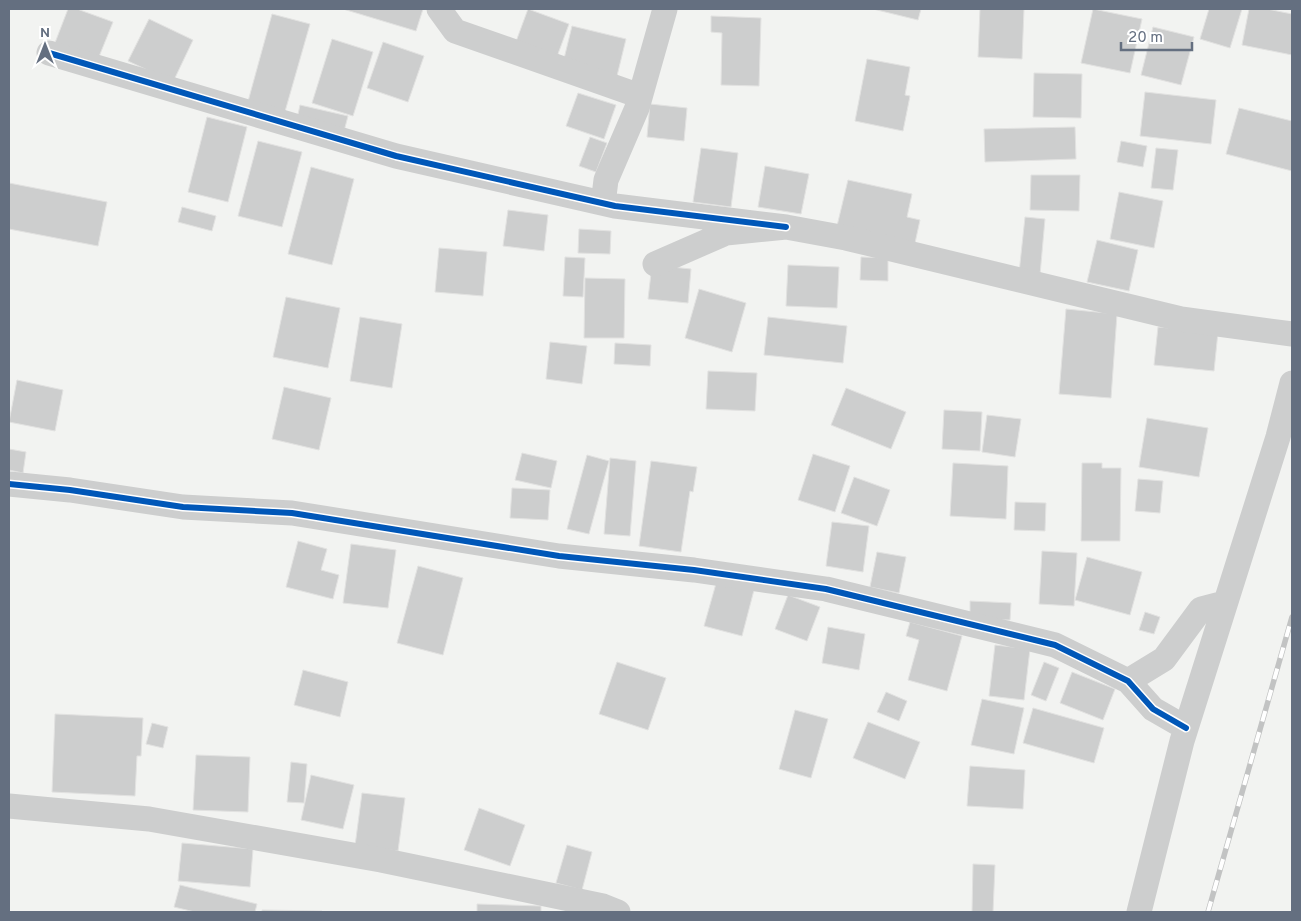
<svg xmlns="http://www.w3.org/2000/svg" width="1301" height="921" font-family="Overpass,sans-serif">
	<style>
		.building { fill: #cdcece; stroke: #e2e2e1 }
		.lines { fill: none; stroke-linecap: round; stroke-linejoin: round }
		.street { stroke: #cdcece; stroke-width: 25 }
		.rail-casing { stroke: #c2c3c3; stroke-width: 5.5 }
		.rail { stroke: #fff; stroke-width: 4; stroke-dasharray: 11; stroke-linecap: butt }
		.cycleway-casing { stroke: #fff; stroke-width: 9 }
		.cycleway { stroke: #0057b8; stroke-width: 6 }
	</style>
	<rect width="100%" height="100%" fill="#f2f3f1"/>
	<!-- building -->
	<path class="building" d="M68,9H77L113,22L96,64L53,48Z
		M343,9H423L416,31Z
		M528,9L569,24L555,62L514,47Z
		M873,9H921L918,20Z
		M980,9H1024L1022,59L978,57Z
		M1093,9L1142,19L1130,73L1081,63Z
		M1209,9H1242L1230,48L1200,39Z
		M1249,9H1267L1292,14V55L1242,45Z
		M272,14L310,24L284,115L247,105Z
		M711,16L761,18L759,86L721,85L722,33L711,32Z
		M149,19L193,40L173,82L128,61Z
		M572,26L626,39L616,80L562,67Z
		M1153,27L1194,37L1181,85L1141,75Z
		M332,39L373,52L353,116L312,103Z
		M383,42L424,56L408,102L367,88Z
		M867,59L910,67L905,95L910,96L903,131L855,121Z
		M1034,73L1082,74L1081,118L1033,117Z
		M1145,92L1216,100L1211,144L1140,136Z
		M578,93L616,105L604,139L566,126Z
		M650,104L687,108L684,141L647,137Z
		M300,105L348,116L343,135L296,124Z
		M1239,108L1292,121V171L1226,154Z
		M207,117L247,127L228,202L188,192Z
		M1075,127L1076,159L985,162L984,129Z
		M590,137L607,143L596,172L579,166Z
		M258,141L302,152L282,227L238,216Z
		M1121,141L1147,146L1143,167L1117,162Z
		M701,148L738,153L731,207L693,202Z
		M1156,148L1178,150L1173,190L1151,188Z
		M765,166L809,174L801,214L758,207Z
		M311,167L354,179L332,265L288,254Z
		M1031,175H1080L1079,211L1030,210Z
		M848,180L912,194L907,217L920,220L915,243L837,226Z
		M9,183L107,202L98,246L9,229Z
		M1119,192L1163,201L1154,248L1110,239Z
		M182,207L216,216L212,231L178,222Z
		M508,210L548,215L544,251L503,246Z
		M1025,217L1045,219L1040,275L1019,273Z
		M579,229L611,231L610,254L578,253Z
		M1097,240L1138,250L1129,291L1087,282Z
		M439,248L487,252L483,296L435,292Z
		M565,257L585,258L583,297L563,296Z
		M861,257L888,258V281L860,280Z
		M652,265L691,269L688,303L648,299Z
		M788,265L839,267L837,308L786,306Z
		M585,278L625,279L624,338H584Z
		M699,289L746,303L732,352L685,338Z
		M286,297L340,308L328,368L273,357Z
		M1066,309L1117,314L1111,398L1059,394Z
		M360,317L402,324L392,388L350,381Z
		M768,317L847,326L843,363L764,355Z
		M1158,327L1218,332L1214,371L1154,365Z
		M550,342L587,346L582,384L546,379Z
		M615,343L651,345L650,366L614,364Z
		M708,371L757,373L755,411L706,409Z
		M17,380L63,390L55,431L9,422Z
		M284,387L331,398L319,450L272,439Z
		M846,388L906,412L891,449L831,425Z
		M944,410L982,412L980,451L942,449Z
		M987,415L1021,419L1015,457L982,452Z
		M1147,418L1208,428L1199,477L1139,467Z
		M9,449L26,452L23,473L9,470Z
		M522,453L557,461L551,488L515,480Z
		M813,454L850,466L835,512L798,500Z
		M587,455L609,461L589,534L567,529Z
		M610,458L636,461L630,536L604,534Z
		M651,461L697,467L693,492L690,491L681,552L639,546Z
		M953,463L1008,466L1006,519L950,516Z
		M1082,463H1102V468H1121L1120,541H1081Z
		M854,477L890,490L877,526L841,513Z
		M1138,479L1163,481L1160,513L1135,511Z
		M512,488L550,490L548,520L510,518Z
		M1015,502L1046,503L1045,531L1014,530Z
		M832,522L869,526L863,572L826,566Z
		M298,541L327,549L321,570L339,575L333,599L286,587Z
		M351,544L396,550L388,608L343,603Z
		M1042,551L1077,553L1074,606L1039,604Z
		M877,552L906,557L899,593L870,587Z
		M1087,557L1142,572L1130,615L1075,600Z
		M418,566L463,578L443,655L397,643Z
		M717,580L754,590L742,636L704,626Z
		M788,595L820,607L807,641L775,629Z
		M970,601L1011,603L1010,620L970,619Z
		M1145,612L1160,617L1154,634L1139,630Z
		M910,622L962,636L947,691L908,680L919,640L906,636Z
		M828,627L865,634L859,670L822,663Z
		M995,645L1030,649L1024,700L989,696Z
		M617,662L666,678L648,730L599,714Z
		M1044,662L1059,668L1046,701L1031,695Z
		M303,670L348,682L340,717L294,705Z
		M1072,672L1115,689L1103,720L1060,703Z
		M886,692L907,701L899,721L877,712Z
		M982,699L1024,708L1014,754L971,745Z
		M1033,708L1104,728L1094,763L1023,743Z
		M795,710L828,719L811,778L779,769Z
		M55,714L143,718L141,756H137L135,796L52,792Z
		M868,722L920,742L905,779L853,758Z
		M152,723L168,727L163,748L146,744Z
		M196,755L250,757L248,812L193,810Z
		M291,762L307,764L304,803L287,802Z
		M970,766L1025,770L1023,809L967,806Z
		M311,775L354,785L343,829L301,820Z
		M362,793L405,798L398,851L355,846Z
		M479,808L525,825L510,866L464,850Z
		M182,843L253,849L250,887L178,881Z
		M567,845L592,852L582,890L556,883Z
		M973,864L995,865L993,912H972Z
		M180,885L257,904L255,912H195L174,907Z
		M477,904L541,906V912H477Z
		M262,910L322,911V912H262Z"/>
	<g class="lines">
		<!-- street -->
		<path class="street" d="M439,9L455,31L640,96
			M49,53L396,156L615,206L786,227
			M608,203L604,196L606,180L637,108L665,9
			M655,264L726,233L786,227L846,238L1181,319L1292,334
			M9,484L70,490L183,507L292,513L559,556L694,570L826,589L1055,645L1128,681L1153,709L1186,728
			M1128,681L1164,659L1201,609L1224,603
			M9,806L149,819L381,860L603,906L618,912
			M1139,912L1182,741L1278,437L1292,383"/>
		<defs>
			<path id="rail" d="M1208,912L1292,617"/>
		</defs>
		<!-- rail casing -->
		<use href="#rail" class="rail-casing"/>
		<!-- rail -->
		<use href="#rail" class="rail"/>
		<defs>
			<path id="cycleway" d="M49,53L396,156L615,206L786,227
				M9,484L70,490L183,507L292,513L559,556L694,570L826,589L1055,645L1128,681L1153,709L1186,728"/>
		</defs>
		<!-- cycleway casing -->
		<use href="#cycleway" class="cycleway-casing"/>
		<!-- cycleway -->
		<use href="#cycleway" class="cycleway"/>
	</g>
	<!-- border -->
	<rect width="1301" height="921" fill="none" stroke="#646f80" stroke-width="20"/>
	<!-- north arrow -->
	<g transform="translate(45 45)" stroke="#ffffff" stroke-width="4" paint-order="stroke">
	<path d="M0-4L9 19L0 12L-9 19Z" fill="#646f80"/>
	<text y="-8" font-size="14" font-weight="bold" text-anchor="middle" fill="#646f80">N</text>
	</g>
	<!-- scale -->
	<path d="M1121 42v8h71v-8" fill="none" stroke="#646f80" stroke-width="2.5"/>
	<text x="1128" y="42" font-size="15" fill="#646f80" stroke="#ffffff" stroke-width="4" paint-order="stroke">20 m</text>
</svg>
